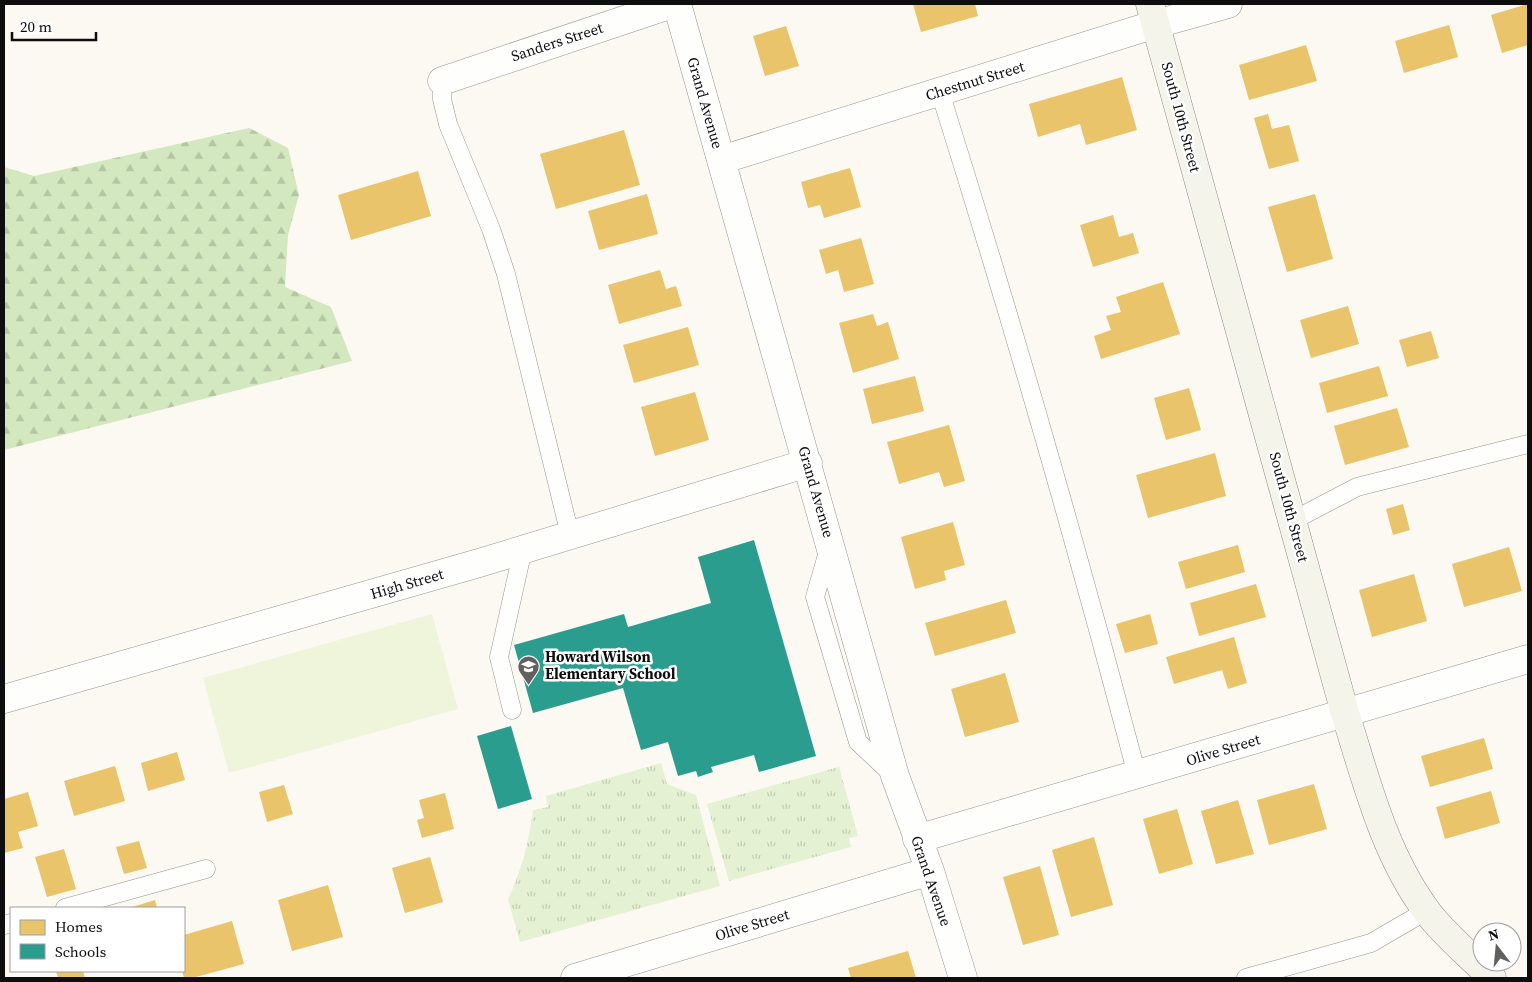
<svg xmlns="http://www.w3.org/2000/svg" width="1532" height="982" font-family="'Source Serif 4',serif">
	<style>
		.forest { fill: url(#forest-firs) }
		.park { fill: url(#park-tufts) }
		.pitch { fill: #eef5db }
		.homes { fill: #e9c46a }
		.schools { fill: #2a9d8f }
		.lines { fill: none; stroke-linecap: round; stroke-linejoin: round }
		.lane-casing { stroke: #959491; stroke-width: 19 }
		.street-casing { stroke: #959491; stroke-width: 29 }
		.secondary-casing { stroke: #8b8a87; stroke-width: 29 }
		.lane { stroke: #fefefd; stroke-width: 18 }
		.street { stroke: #fefefd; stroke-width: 28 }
		.secondary { stroke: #f5f4ea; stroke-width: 28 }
		.labels { text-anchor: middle; stroke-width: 5; stroke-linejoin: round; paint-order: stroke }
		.street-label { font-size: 15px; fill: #0e0e0e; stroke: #fff }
		.poi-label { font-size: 15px; font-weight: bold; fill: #0e0e0e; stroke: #fff; text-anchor: start }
	</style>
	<defs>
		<pattern id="forest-firs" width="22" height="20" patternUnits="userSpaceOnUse" patternTransform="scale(1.25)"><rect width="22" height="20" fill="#d4e8bf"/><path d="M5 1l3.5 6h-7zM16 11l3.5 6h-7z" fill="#b5c6a3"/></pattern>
		<pattern id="park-tufts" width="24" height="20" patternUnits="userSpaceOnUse" patternTransform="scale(1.25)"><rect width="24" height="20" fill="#e4f1d2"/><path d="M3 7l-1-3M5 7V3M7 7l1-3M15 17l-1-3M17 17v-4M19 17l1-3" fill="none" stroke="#c2cdb3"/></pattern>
	</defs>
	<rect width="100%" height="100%" fill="#fbf9f2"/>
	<!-- forest -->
	<path class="forest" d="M249,128L288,148L299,195L288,235L285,287L331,307L352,361L4,450V167L34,176Z"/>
	<!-- park -->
	<path class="park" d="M661,763L667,784L696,795L720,886L520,942L508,899C522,870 529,842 533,810L548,807L546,796Z
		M839,767L858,836L849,838L851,847L729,881L707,804Z"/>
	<!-- pitch -->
	<path class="pitch" d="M432,614L458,709L229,773L203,678Z"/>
	<!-- homes -->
	<path class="homes" d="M913,4H975L978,16L921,32Z
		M1528,4V45L1502,53L1491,15Z
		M1449,25L1458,57L1404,73L1395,41Z
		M786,26L799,66L765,76L753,36Z
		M1306,45L1317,81L1249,100L1239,65Z
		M1122,77L1137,130L1086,145L1080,124L1038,137L1029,104Z
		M1268,114L1272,129L1289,125L1299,161L1269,169L1254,118Z
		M624,130L640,185L556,209L540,154Z
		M850,168L861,207L824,218L820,205L808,208L801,182Z
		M418,171L431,216L351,240L338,195Z
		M647,194L658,234L599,250L588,211Z
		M1315,194L1333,259L1287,272L1268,207Z
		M1113,215L1119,237L1133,233L1139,253L1093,267L1080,225Z
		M861,238L874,284L844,292L838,270L826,274L819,250Z
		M660,270L666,289L676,286L682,306L619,324L608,285Z
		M1163,282L1180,334L1101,359L1094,336L1111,330L1106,316L1121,312L1116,297Z
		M1348,306L1359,344L1311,358L1300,320Z
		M873,314L877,326L888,322L899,359L853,373L839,323Z
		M688,327L699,365L634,383L623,345Z
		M1431,331L1439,358L1407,367L1399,340Z
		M1379,366L1388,396L1327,413L1319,383Z
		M915,376L924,411L872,424L863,389Z
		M1189,388L1201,430L1166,440L1154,398Z
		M695,392L709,440L655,456L641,407Z
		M1397,408L1409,447L1345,465L1334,426Z
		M949,425L965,481L944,487L939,472L899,484L887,442Z
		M1215,453L1226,496L1148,518L1136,475Z
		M1403,504L1410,530L1393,535L1386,509Z
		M953,522L965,565L944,571L946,580L915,589L901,537Z
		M1238,545L1245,572L1186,589L1178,562Z
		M1509,547L1522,591L1464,607L1452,564Z
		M1414,574L1427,621L1372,637L1359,590Z
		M1256,584L1266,617L1199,636L1190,603Z
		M1006,600L1016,633L935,656L925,623Z
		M1150,614L1158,644L1125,653L1116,624Z
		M1234,637L1247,683L1228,689L1222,670L1174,684L1166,657Z
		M1005,673L1019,722L965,737L951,689Z
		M1484,738L1493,769L1430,787L1421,756Z
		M177,752L185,780L148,791L141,763Z
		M115,766L125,801L74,816L64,781Z
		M1314,784L1327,829L1269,845L1257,800Z
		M284,785L293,814L267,822L259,792Z
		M1491,791L1500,823L1445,839L1436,807Z
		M28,792L38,826L18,832L23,848L4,853V799Z
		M445,793L454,829L422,838L417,820L424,818L419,800Z
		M1238,800L1254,854L1216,864L1201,811Z
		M1177,809L1193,864L1159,874L1143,819Z
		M1094,837L1113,905L1071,917L1052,850Z
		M139,841L147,868L124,874L116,847Z
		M64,849L76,889L47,897L35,857Z
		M430,857L443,902L405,913L392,868Z
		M1040,866L1059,935L1023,945L1003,877Z
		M328,885L343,937L292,951L278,900Z
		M155,900L157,908H129Z
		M232,921L244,964L192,978H184L182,971L184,935Z
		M908,951L916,978H851L848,968Z
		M56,971H83L85,978H58Z"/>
	<!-- schools -->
	<path class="schools" d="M754,540L816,756L759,772L754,755L711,767L713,772L698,777L696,771L678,776L668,742L641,750L623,688L533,713L514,645L624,614L628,627L711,603L698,557Z
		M511,726L532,799L498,809L477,736Z"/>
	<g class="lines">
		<defs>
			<path id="lane" d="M442,81V99L448,124L491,229L506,274L570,535
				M940,92C1011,318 1077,546 1137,775
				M1292,521L1357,487L1528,444
				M829,548L815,597L858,742L892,774
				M512,710L499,657L523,549
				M65,908L206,869
				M4,925L11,923
				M1246,978L1371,943L1426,911"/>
			<path id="street" d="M677,4L895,776L930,871L963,978
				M442,81L672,4
				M721,160L1156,24L1228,4
				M4,699L479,563L808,463
				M917,839L1528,659
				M575,978L930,871"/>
			<path id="secondary" d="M1150,4L1345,713C1366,780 1384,853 1426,910C1442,933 1472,957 1492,978"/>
		</defs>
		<!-- lane casing -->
		<use href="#lane" class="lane-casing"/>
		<!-- street casing -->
		<use href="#street" class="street-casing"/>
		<!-- secondary casing -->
		<use href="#secondary" class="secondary-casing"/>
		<!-- lane -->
		<use href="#lane" class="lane"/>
		<!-- street -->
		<use href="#street" class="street"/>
		<!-- secondary -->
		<use href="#secondary" class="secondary"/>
	</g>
	<!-- icons -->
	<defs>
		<symbol id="school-pin" viewBox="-11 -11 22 30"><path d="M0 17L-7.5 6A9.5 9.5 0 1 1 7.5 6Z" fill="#61605e" stroke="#fff"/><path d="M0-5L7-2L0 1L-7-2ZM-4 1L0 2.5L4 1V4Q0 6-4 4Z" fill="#fff"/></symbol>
	</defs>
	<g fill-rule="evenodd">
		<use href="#school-pin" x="516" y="654" width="25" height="34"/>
	</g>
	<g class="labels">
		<!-- street labels -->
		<g class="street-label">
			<text transform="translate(557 42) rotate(-18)" y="5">Sanders Street</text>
			<text transform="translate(975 81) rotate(-17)" y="5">Chestnut Street</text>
			<text transform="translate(705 103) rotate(74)" y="5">Grand Avenue</text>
			<text transform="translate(1181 117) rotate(75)" y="5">South 10th Street</text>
			<text transform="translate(816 492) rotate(74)" y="5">Grand Avenue</text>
			<text transform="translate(1289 507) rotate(75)" y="5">South 10th Street</text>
			<text transform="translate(407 584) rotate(-16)" y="5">High Street</text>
			<text transform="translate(1223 750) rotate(-17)" y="5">Olive Street</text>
			<text transform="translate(931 881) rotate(71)" y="5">Grand Avenue</text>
			<text transform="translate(752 925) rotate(-17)" y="5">Olive Street</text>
		</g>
		<!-- poi labels -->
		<g class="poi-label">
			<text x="545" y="662">Howard Wilson<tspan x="545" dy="17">Elementary School</tspan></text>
		</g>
	</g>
	<!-- border -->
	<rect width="1532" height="982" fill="none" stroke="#0e0e0e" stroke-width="10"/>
	<!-- legend -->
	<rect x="10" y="907" width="175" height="65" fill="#ffffff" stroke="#9f9f9f"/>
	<rect x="20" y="920" width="25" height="15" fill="#e9c46a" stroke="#9f9f9f"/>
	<text x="55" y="932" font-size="15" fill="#0e0e0e">Homes</text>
	<rect x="20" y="944" width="25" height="15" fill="#2a9d8f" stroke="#9f9f9f"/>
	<text x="55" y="957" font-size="15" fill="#0e0e0e">Schools</text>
	<!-- north arrow -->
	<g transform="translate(1497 947) rotate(344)"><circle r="24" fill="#ffffff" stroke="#9f9f9f"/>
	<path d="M0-4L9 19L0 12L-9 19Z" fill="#61605e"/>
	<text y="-8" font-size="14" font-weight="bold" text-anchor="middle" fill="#0e0e0e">N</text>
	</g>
	<!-- scale -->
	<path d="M12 32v8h84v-8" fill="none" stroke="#0e0e0e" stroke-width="2.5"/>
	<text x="20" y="32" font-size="15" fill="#0e0e0e" stroke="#ffffff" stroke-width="4" paint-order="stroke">20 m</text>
</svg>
